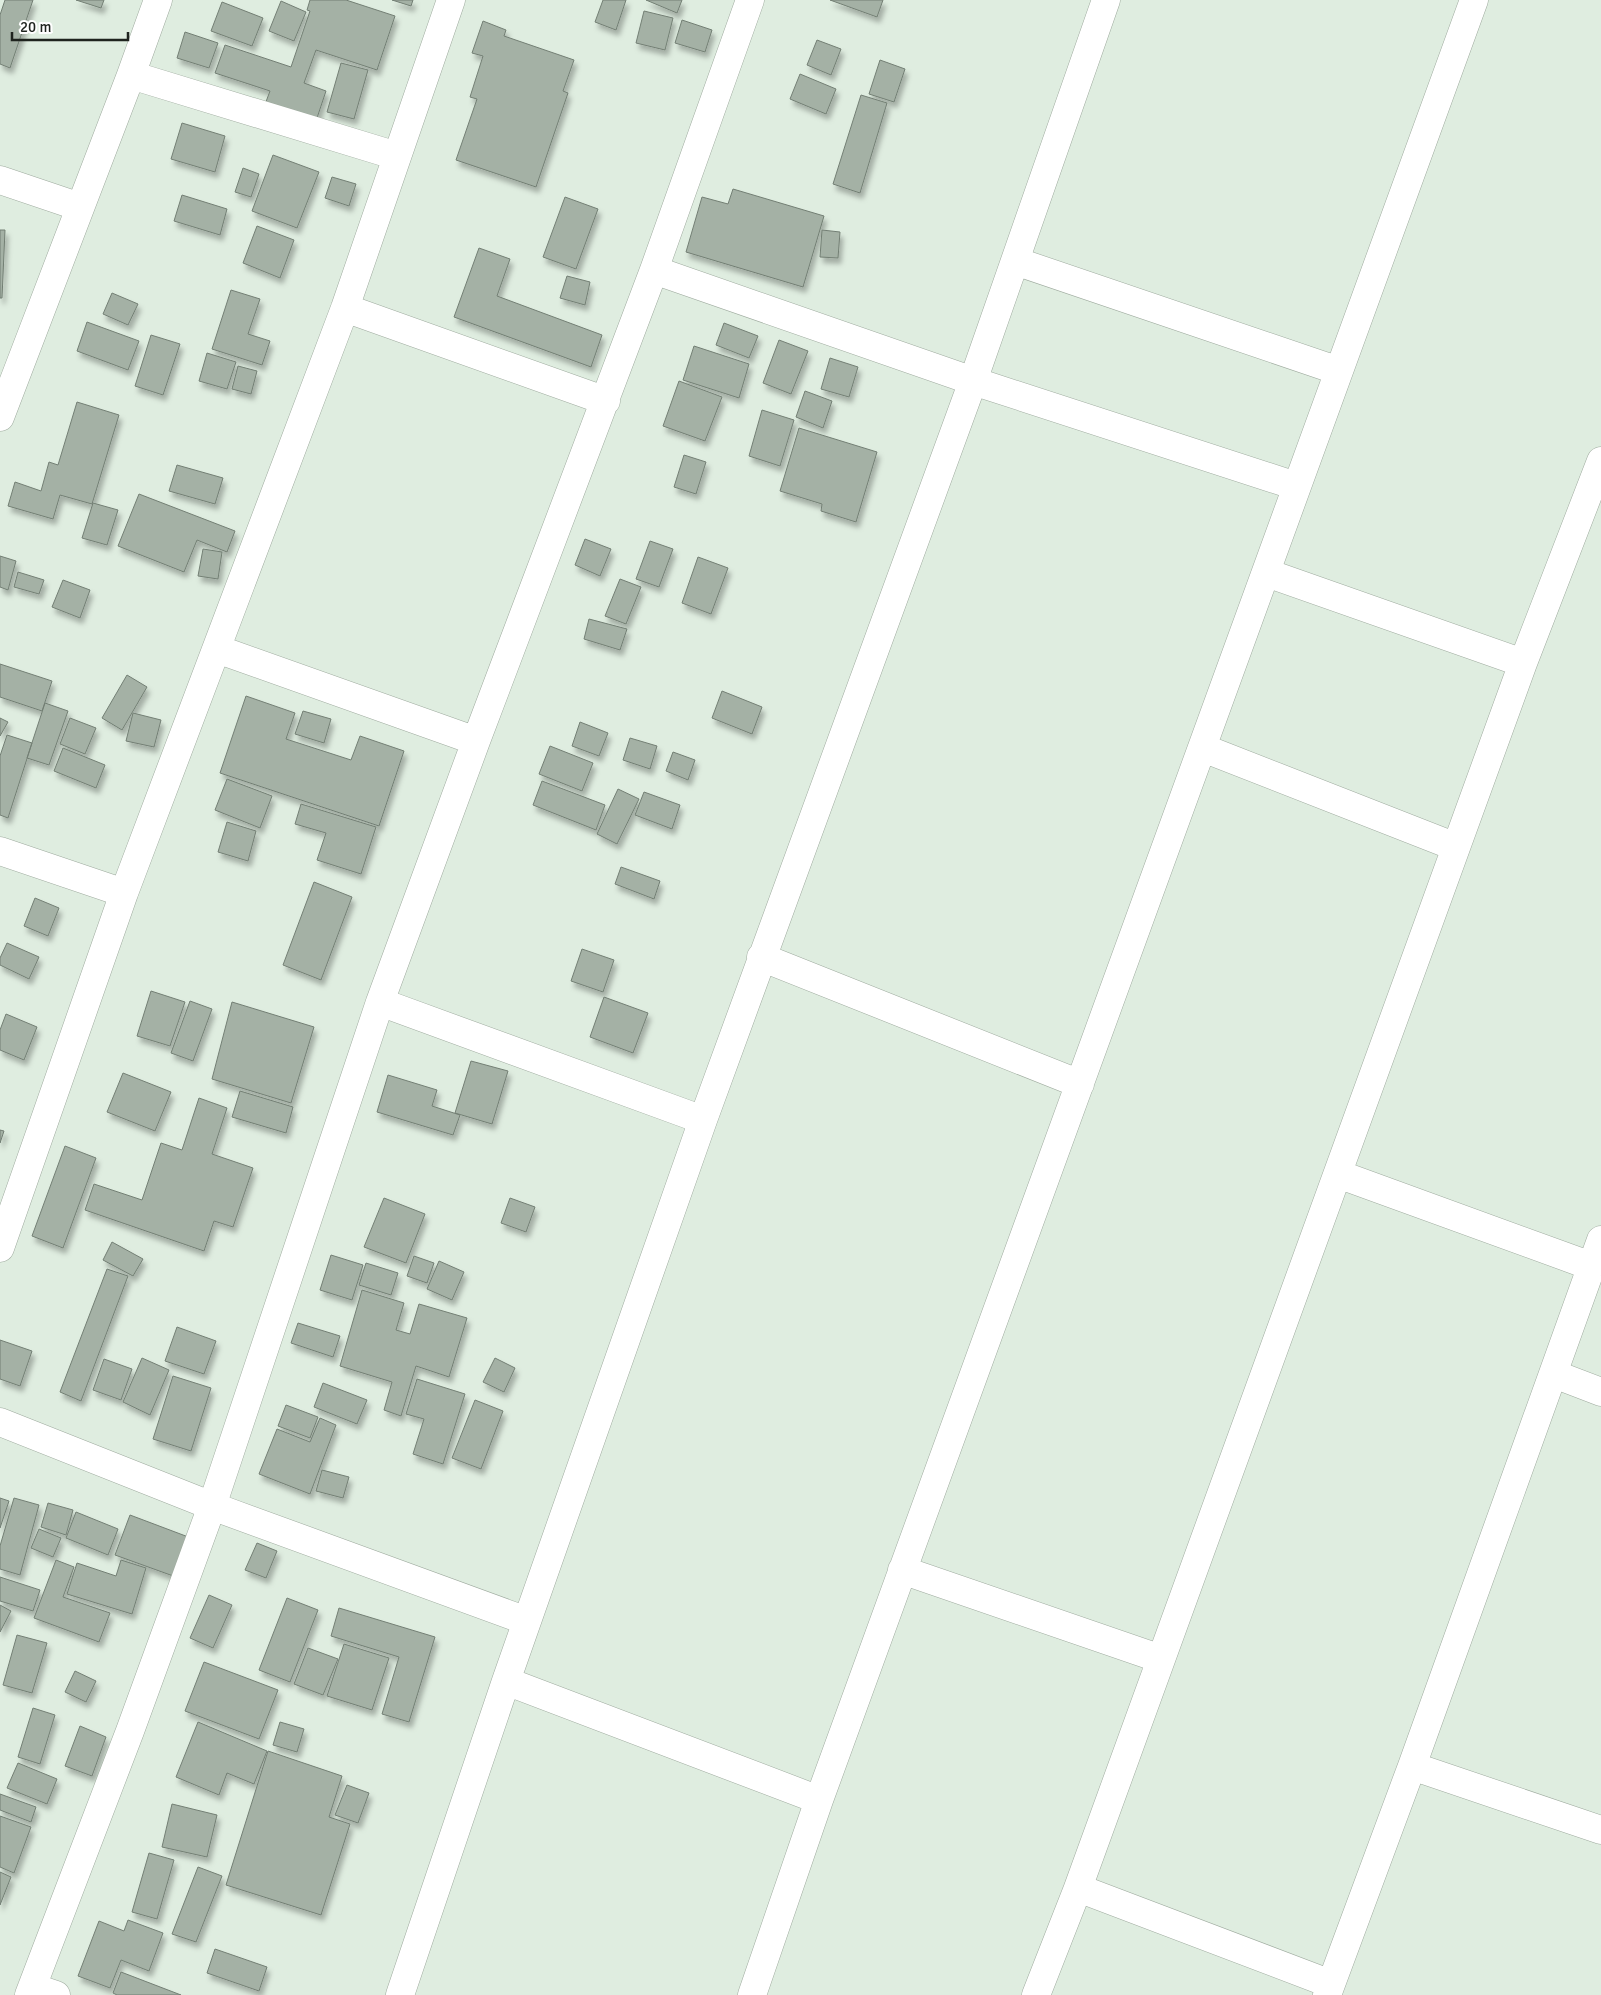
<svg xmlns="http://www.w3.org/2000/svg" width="1601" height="1995" font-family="Signika,sans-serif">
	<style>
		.building { fill: #a4b1a5; stroke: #737f74; filter: url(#shadow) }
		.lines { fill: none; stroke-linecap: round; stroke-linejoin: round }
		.minor-casing { stroke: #9fab9f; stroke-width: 29 }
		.minor { stroke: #fff; stroke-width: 28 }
	</style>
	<defs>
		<filter id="shadow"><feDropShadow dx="3" dy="5.5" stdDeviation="2.5" flood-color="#0004"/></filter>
	</defs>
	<rect width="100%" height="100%" fill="#dfede0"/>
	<!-- building -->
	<path class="building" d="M5,0H33L10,68L0,64V15Z
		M76,0H104L101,8Z
		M310,0H346L395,16L377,70L316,50L304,83L326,91L315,124L264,107L270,91L215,73L225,45L291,67L310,11L307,10Z
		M392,0H413L411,6Z
		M603,0H626L616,30L595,22Z
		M646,0H682L677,13Z
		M830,0H883L877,17Z
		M281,1L306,12L294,41L269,31Z
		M222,2L263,18L252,46L211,31Z
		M644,11L673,18L665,50L636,43Z
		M682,20L712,30L705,52L675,43Z
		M483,21L506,30L504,36L574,60L563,91L568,93L536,187L456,160L477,99L470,97L483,56L472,53Z
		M185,32L218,43L209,68L177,58Z
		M817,40L841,49L831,75L807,65Z
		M880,60L905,69L894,102L869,94Z
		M341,63L368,70L354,119L327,112Z
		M800,74L836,89L826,114L790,99Z
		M861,95L887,103L860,193L833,184Z
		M182,123L225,136L215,172L171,159Z
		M273,155L319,172L297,228L252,211Z
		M243,168L259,174L251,197L235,192Z
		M332,177L356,184L349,206L325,198Z
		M733,189L824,216L803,287L686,252L702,197L728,204Z
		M182,195L227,209L220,235L174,221Z
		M565,197L598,209L576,269L543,257Z
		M257,226L294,240L280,278L243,263Z
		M0,230H5L2,298H0Z
		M822,230L840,232L838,258L820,257Z
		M479,248L510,259L497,296L602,335L591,367L454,317Z
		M567,276L590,282L585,305L560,298Z
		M231,290L260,299L248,334L270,341L262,365L212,349Z
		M112,293L138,304L128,325L103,314Z
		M87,322L139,341L128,370L77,351Z
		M724,323L758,336L749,358L716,345Z
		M151,335L180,344L163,395L135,386Z
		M779,340L808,351L791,394L763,383Z
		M694,346L749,364L739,398L683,380Z
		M207,353L236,362L227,389L199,381Z
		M830,358L858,367L849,397L821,389Z
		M238,366L257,371L251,394L232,389Z
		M679,381L722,397L705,441L663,426Z
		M805,391L832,401L823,428L796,417Z
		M77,402L119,415L92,504L60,495L53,519L8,506L15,482L41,491L49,462L58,465Z
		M762,410L794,420L780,466L749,456Z
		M799,428L877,452L856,522L821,511L822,504L780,491Z
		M684,455L706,462L696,494L674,487Z
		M177,465L223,478L215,504L169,491Z
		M139,494L235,531L227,552L197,540L184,572L118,546Z
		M93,503L118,510L107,545L82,538Z
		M585,539L611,549L600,576L575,565Z
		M650,541L673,549L659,587L636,579Z
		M203,549L222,552L218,579L198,576Z
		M0,556L16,561L8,590L0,587Z
		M698,557L728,568L711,614L682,603Z
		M18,572L44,580L39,594L14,587Z
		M620,579L641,587L626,624L605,616Z
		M63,580L90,590L80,618L52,607Z
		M589,619L627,629L620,650L584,639Z
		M0,664L52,681L42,711L0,697Z
		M127,675L147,687L122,730L102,718Z
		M722,691L762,707L752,734L712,718Z
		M246,696L295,713L286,739L351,760L360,736L404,751L379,826L220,773Z
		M45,703L68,711L49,765L27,758Z
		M303,711L331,719L324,743L295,734Z
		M133,713L161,720L154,747L126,741Z
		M0,718L8,722L0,736Z
		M70,718L96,728L85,754L60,744Z
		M580,722L608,733L599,756L572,746Z
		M7,735L32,743L8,818L0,815V756Z
		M630,738L657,746L650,769L623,760Z
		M550,746L593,763L582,791L539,774Z
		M63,748L105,765L96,788L54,771Z
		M673,752L695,760L688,780L666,771Z
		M227,779L272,796L260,828L215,810Z
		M542,781L605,805L596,830L533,805Z
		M618,789L639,799L617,844L597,834Z
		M644,792L680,805L672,829L635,815Z
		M301,804L376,827L361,874L317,860L326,833L295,824Z
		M227,822L256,831L248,861L218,852Z
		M621,867L660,881L654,899L615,884Z
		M314,882L352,897L321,980L283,965Z
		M35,898L59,908L48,936L24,926Z
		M7,943L39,957L29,979L0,965V958Z
		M582,949L614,960L603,992L571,981Z
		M151,991L185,1002L170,1046L137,1036Z
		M604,997L648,1013L633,1053L590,1037Z
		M190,1001L212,1009L193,1061L171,1053Z
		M232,1002L314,1027L291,1103L212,1079Z
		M6,1014L37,1027L24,1060L0,1050V1030Z
		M471,1061L508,1071L492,1124L455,1113Z
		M123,1073L171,1092L155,1131L107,1112Z
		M388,1075L437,1090L432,1106L460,1115L453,1135L377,1112Z
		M240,1091L293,1107L286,1133L232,1117Z
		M199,1098L227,1108L212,1154L253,1168L233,1227L214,1221L204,1251L85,1210L94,1184L142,1200L161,1143L182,1150Z
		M0,1130L4,1131L0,1143Z
		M65,1146L96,1158L63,1248L32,1236Z
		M384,1198L425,1214L406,1263L364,1247Z
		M510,1198L535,1207L526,1232L501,1223Z
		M112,1242L143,1259L133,1276L103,1260Z
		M331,1255L363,1265L352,1300L320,1290Z
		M414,1256L434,1263L427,1283L407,1276Z
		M439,1261L464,1272L452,1300L427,1289Z
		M366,1263L398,1273L391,1295L359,1285Z
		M107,1269L128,1276L81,1401L60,1392Z
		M362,1290L404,1303L396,1330L410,1334L419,1304L467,1318L449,1377L416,1366L401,1416L384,1410L392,1382L340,1366Z
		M298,1323L340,1336L333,1357L291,1343Z
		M177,1327L216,1341L204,1374L165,1361Z
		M0,1340L32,1351L20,1386L0,1379Z
		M142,1358L169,1370L150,1415L123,1402Z
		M495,1358L515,1368L504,1392L483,1382Z
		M104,1359L132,1369L121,1400L93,1390Z
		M173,1376L211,1388L191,1451L153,1439Z
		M417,1379L465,1394L443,1464L413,1454L424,1419L406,1414Z
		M323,1383L367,1400L357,1424L314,1407Z
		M475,1400L503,1411L481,1469L452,1458Z
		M286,1405L318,1417L310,1438L278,1426Z
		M320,1418L336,1425L310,1494L259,1474L277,1429L310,1442Z
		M322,1470L349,1477L343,1498L316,1491Z
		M0,1498L9,1501L0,1528Z
		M14,1498L39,1505L20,1575L0,1569V1546Z
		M48,1503L73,1510L66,1535L41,1527Z
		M76,1512L118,1529L108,1555L66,1538Z
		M130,1515L191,1538L176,1577L115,1555Z
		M39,1529L61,1538L53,1557L31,1548Z
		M257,1543L277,1551L266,1578L245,1570Z
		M56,1560L74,1567L63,1597L110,1613L99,1642L34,1618Z
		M121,1560L146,1568L132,1614L67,1594L77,1563L116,1576Z
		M0,1577L40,1590L33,1611L0,1601Z
		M209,1595L232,1605L213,1648L190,1638Z
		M287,1598L318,1610L290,1682L259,1670Z
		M0,1605L11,1611L0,1632Z
		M339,1608L435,1637L409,1722L382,1714L399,1657L331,1636Z
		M17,1635L47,1643L32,1693L3,1685Z
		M344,1644L389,1658L372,1710L327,1696Z
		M308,1648L338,1659L323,1695L294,1684Z
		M204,1662L278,1690L259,1739L185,1711Z
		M75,1671L96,1681L86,1702L65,1692Z
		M33,1708L55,1715L40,1764L18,1757Z
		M198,1722L267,1751L254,1784L227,1773L219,1795L176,1777Z
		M280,1722L304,1729L297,1752L273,1745Z
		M80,1726L106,1737L92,1776L65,1766Z
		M268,1751L342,1776L329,1817L350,1824L321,1915L226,1885Z
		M18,1763L57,1779L47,1804L7,1788Z
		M347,1785L369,1793L358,1823L335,1815Z
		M0,1794L36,1807L31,1822L0,1810Z
		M172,1804L217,1815L207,1857L162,1847Z
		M0,1816L31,1827L14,1873L0,1867Z
		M149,1853L174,1860L157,1919L132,1912Z
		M198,1867L222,1876L196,1942L172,1934Z
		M0,1872L11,1877L0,1905Z
		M128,1920L163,1933L149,1971L121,1960L110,1988L78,1976L99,1921L124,1931Z
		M215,1949L267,1967L259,1991L207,1973Z
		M121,1972L181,1995H117L113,1993Z"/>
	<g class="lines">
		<defs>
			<path id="minor" d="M131,75L397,156
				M0,180L80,207
				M1015,261L1339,371
				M654,270L973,381L1296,486
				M345,308L606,401
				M0,417L131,75L158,0
				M1267,573L1523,663
				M217,649L476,741
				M1203,748L1456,847
				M0,851L124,893
				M761,957L1080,1084
				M380,1002L703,1120
				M1338,1174L1591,1266
				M0,1248L124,893L345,308L451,0
				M1554,1374L1601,1392
				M0,1422L212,1506L527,1621
				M902,1570L1161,1659
				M506,1681L819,1800
				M1412,1766L1601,1830
				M1078,1888L1331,1984
				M32,1987L56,1995
				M29,1995L130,1731L212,1506L380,1002L476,741L654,270L750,0
				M400,1995L506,1681L703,1120L973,381L1106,0
				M752,1995L819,1800L1474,0
				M1036,1995L1078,1888L1523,663L1601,461
				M1327,1995L1412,1766L1601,1240"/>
		</defs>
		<!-- minor casing -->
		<use href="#minor" class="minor-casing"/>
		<!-- minor -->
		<use href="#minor" class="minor"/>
	</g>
	<!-- scale -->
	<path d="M12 32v8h116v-8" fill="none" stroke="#1e231e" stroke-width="2.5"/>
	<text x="20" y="32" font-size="15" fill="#1e231e" stroke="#ffffff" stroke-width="4" paint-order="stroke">20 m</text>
</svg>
